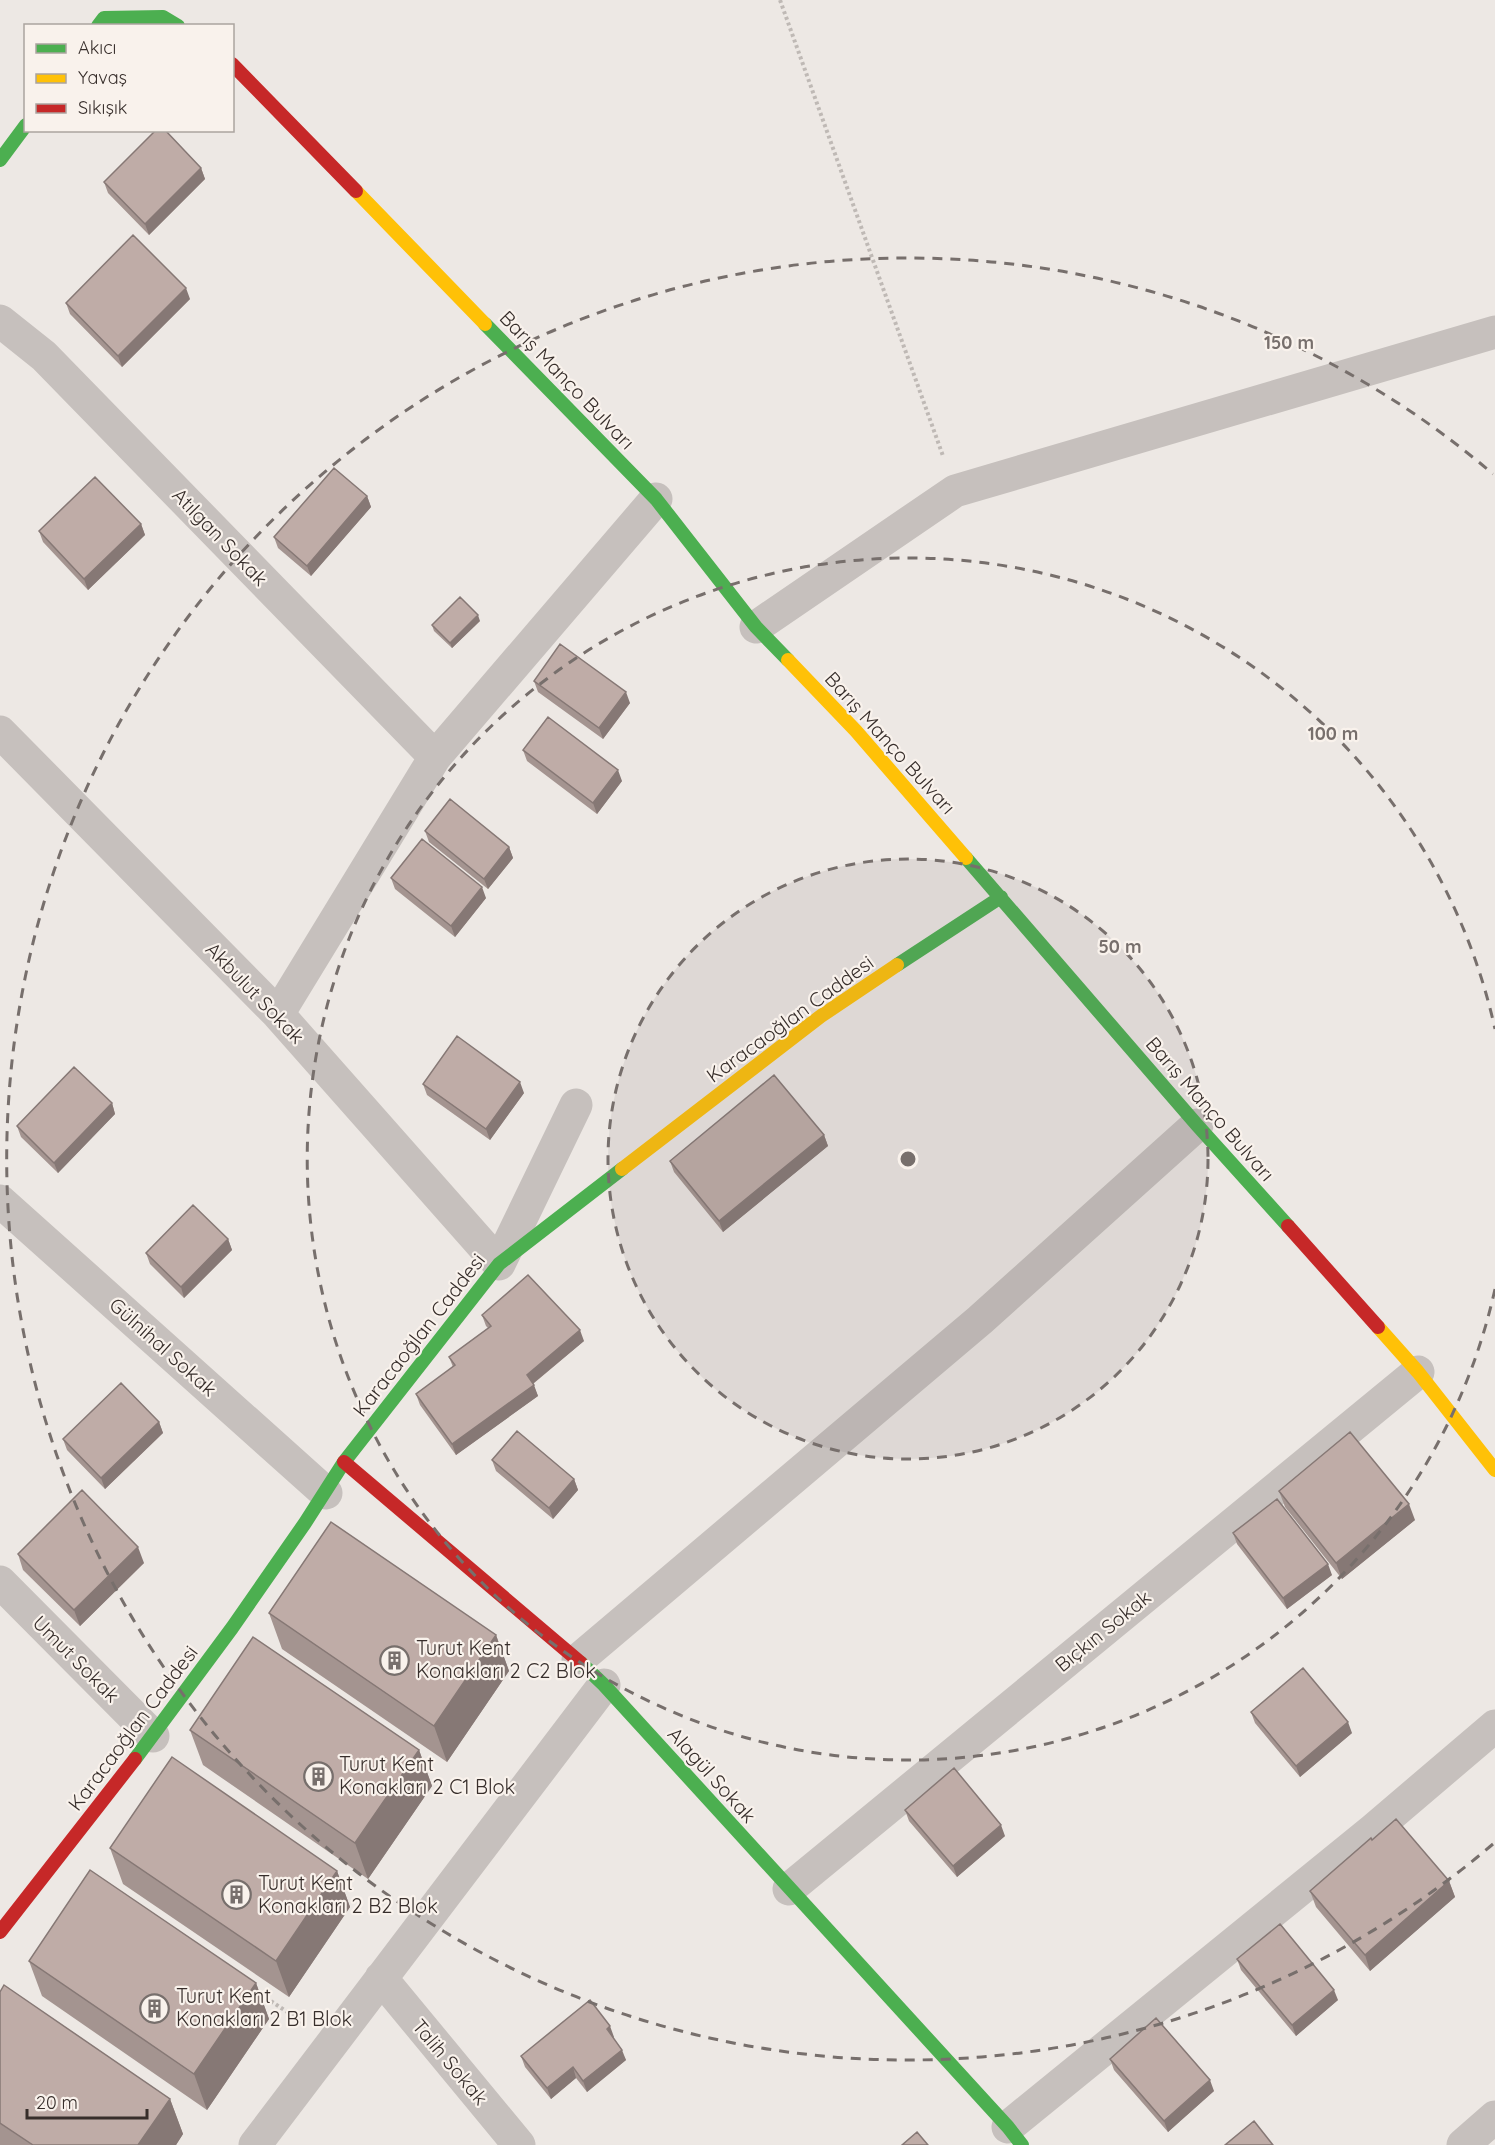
<svg xmlns="http://www.w3.org/2000/svg" width="1495" height="2145" font-family="Quicksand,sans-serif">
	<style>
		.lines { fill: none; stroke-linecap: round; stroke-linejoin: round }
		.path { stroke: #bfb9b5; stroke-width: 4; stroke-dasharray: 3 3; stroke-linecap: butt }
		.street { stroke: #c6c0bd; stroke-width: 33 }
		.fast { stroke: #4caf50; stroke-width: 14 }
		.slow { stroke: #ffc107; stroke-width: 14 }
		.jam { stroke: #c62828; stroke-width: 14 }
		.wall { fill: #a49490 }
		.shaded-wall { fill: #867875 }
		.building { fill: #bfaca7; stroke: #867875; stroke-width: 1.5 }
		.ring { fill: none; stroke: #776f6c; stroke-width: 3; stroke-dasharray: 10 8 }
		.labels { text-anchor: middle; stroke-width: 4.5; stroke-linejoin: round; paint-order: stroke }
		.street-label { font-size: 20px; fill: #372e2b; stroke: #f9f2ec }
		.poi-label { font-size: 20px; fill: #372e2b; stroke: #f9f2ec; text-anchor: start }
		.centre { fill: #776f6c; stroke: #f9f2ec; stroke-width: 3 }
		.ring-label { font-size: 18px; text-anchor: middle; font-weight: bold; fill: #776f6c; stroke: #f9f2ec; stroke-width: 4.5; stroke-linejoin: round; paint-order: stroke }
	</style>
	<rect width="100%" height="100%" fill="#ede8e4"/>
	<g class="lines">
		<!-- path -->
		<path class="path" d="M780,0L943,456
			M420,1760L427,1765
			M256,1991L302,2022"/>
		<!-- street -->
		<path class="street" d="M0,321L44,356L435,757
			M756,627L955,491L1495,332
			M0,732L278,1014L499,1264L576,1105
			M278,1014L435,757L656,499
			M0,1201L326,1493
			M0,1582L153,1736
			M578,1660L980,1320L1197,1125
			M789,1889L1418,1372
			M381,1978L519,2145
			M1008,2127L1373,1830L1495,1726
			M255,2145L604,1685
			M1463,2145L1495,2117"/>
		<!-- fast -->
		<path class="fast" d="M98,26L104,18L163,17L178,26
			M0,160L26,125
			M485,324L656,499L756,627L788,660
			M966,858L1197,1125L1288,1226
			M897,965L1001,897
			M581,1663L604,1685L1008,2127L1022,2145
			M135,1759L232,1628L305,1523L344,1462L499,1264L622,1169"/>
		<!-- slow -->
		<path class="slow" d="M356,191L485,324
			M788,660L856,731L966,858
			M622,1169L821,1016L897,965
			M1378,1327L1418,1372L1495,1470"/>
		<!-- jam -->
		<path class="jam" d="M232,64L356,191
			M1288,1226L1378,1327
			M344,1462L581,1663
			M0,1932L135,1759"/>
	</g>
	<!-- wall -->
	<path class="wall" d="M201,168L205,179L149,235L108,193L104,182Z
		M190,299L122,367L70,314L66,303Z
		M367,496L371,507L311,576L278,548L274,537Z
		M141,524L145,535L88,590L43,542L39,531Z
		M480,621L452,648L434,631L432,625Z
		M534,681L630,703L603,739L538,692Z
		M523,750L622,781L597,814L527,761Z
		M425,831L509,847L513,858L488,889L429,842Z
		M391,878L486,898L455,937L395,889Z
		M423,1084L524,1093L490,1140L427,1095Z
		M112,1103L115,1114L58,1173L21,1137L17,1126Z
		M824,1135L828,1146L723,1232L674,1172L670,1161Z
		M228,1239L232,1250L184,1298L150,1264L146,1253Z
		M482,1315L584,1341L533,1384L538,1396L456,1455L420,1405L416,1394L453,1367L449,1357L488,1328L486,1326Z
		M159,1422L163,1433L105,1489L67,1450L63,1439Z
		M492,1460L574,1479L578,1490L553,1519L496,1471Z
		M1279,1491L1415,1520L1342,1579L1285,1507Z
		M1233,1533L1332,1575L1287,1609L1237,1544Z
		M18,1554L144,1563L80,1626L23,1570Z
		M269,1613L496,1635L509,1671L447,1762L282,1649Z
		M1251,1712L1352,1733L1300,1777L1255,1723Z
		M190,1730L419,1750L432,1786L368,1879L203,1765Z
		M905,1810L1005,1836L957,1877L909,1821Z
		M1372,1840L1449,1881L1455,1897L1370,1971L1316,1907L1310,1891Z
		M110,1848L337,1871L350,1907L289,1997L123,1884Z
		M1237,1959L1338,2000L1296,2036L1241,1970Z
		M29,1961L256,1983L269,2019L207,2110L42,1996Z
		M0,1992L170,2099L183,2134L176,2145H0Z
		M614,2037L613,2038L626,2060L587,2092L576,2078L551,2099L525,2067L521,2056Z
		M1110,2059L1214,2091L1168,2132L1114,2070Z"/>
	<!-- shaded-wall -->
	<path class="shaded-wall" d="M201,168L205,179L149,235L145,224Z
		M186,288L190,299L122,367L118,356Z
		M367,496L371,507L311,576L307,566Z
		M141,524L145,535L88,590L84,579Z
		M478,615L480,621L452,648L450,643Z
		M626,692L630,703L603,739L599,728Z
		M618,770L622,781L597,814L593,803Z
		M509,847L513,858L488,889L484,879Z
		M482,887L486,898L455,937L451,926Z
		M520,1082L524,1093L490,1140L486,1129Z
		M112,1103L115,1114L58,1173L54,1163Z
		M824,1135L828,1146L723,1232L719,1221Z
		M228,1239L232,1250L184,1298L181,1287Z
		M580,1330L584,1341L530,1386L527,1375Z
		M534,1385L538,1396L456,1455L452,1444Z
		M159,1422L163,1433L105,1489L101,1478Z
		M574,1479L578,1490L553,1519L549,1508Z
		M1409,1504L1415,1520L1342,1579L1336,1563Z
		M138,1547L144,1563L80,1626L74,1610Z
		M1328,1564L1332,1575L1287,1609L1283,1598Z
		M496,1635L509,1671L447,1762L434,1726Z
		M1348,1722L1352,1733L1300,1777L1296,1766Z
		M419,1750L432,1786L368,1879L355,1843Z
		M1001,1825L1005,1836L957,1877L953,1866Z
		M337,1871L350,1907L289,1997L276,1961Z
		M1449,1881L1455,1897L1370,1971L1365,1955Z
		M256,1983L269,2019L207,2110L194,2074Z
		M1334,1990L1338,2000L1296,2036L1292,2025Z
		M610,2026L614,2037L611,2040L607,2029Z
		M622,2050L626,2060L587,2092L583,2081Z
		M573,2067L576,2078L551,2099L547,2088Z
		M1210,2080L1214,2091L1168,2132L1164,2121Z
		M170,2099L183,2134L176,2145H138Z"/>
	<!-- building -->
	<path class="building" d="M156,130H165L201,168L145,224L104,182Z
		M133,235L186,288L118,356L66,303Z
		M334,468L367,496L307,566L274,537Z
		M95,477L141,524L84,579L39,531Z
		M460,597L478,615L450,643L432,625Z
		M560,644L626,692L599,728L534,681Z
		M548,717L618,770L593,803L523,750Z
		M450,799L509,847L484,879L425,831Z
		M422,839L482,887L451,926L391,878Z
		M457,1036L520,1082L486,1129L423,1084Z
		M74,1067L112,1103L54,1163L17,1126Z
		M774,1075L824,1135L719,1221L670,1161Z
		M193,1205L228,1239L181,1287L146,1253Z
		M528,1275L580,1330L527,1375L534,1385L452,1444L416,1394L455,1365L449,1357L491,1326L482,1315Z
		M121,1383L159,1422L101,1478L63,1439Z
		M517,1431L574,1479L549,1508L492,1460Z
		M1350,1432L1409,1504L1336,1563L1279,1491Z
		M82,1490L138,1547L74,1610L18,1554Z
		M1277,1499L1328,1564L1283,1598L1233,1533Z
		M331,1522L496,1635L434,1726L269,1613Z
		M253,1637L419,1750L355,1843L190,1730Z
		M1303,1668L1348,1722L1296,1766L1251,1712Z
		M172,1757L337,1871L276,1961L110,1848Z
		M954,1768L1001,1825L953,1866L905,1810Z
		M1396,1819L1449,1881L1365,1955L1310,1891L1371,1838L1372,1840Z
		M90,1870L256,1983L194,2074L29,1961Z
		M1280,1924L1334,1990L1292,2025L1237,1959Z
		M4,1985L170,2099L138,2145H33L0,2123V1992Z
		M590,2000L610,2026L607,2029L622,2050L583,2081L573,2067L547,2088L521,2056Z
		M1156,2018L1210,2080L1164,2121L1110,2059Z
		M1254,2121L1273,2145H1225Z
		M917,2132L928,2145H902Z"/>
	<!-- distance rings -->
	<circle cx="908" cy="1159" r="300" fill="#776f6c" fill-opacity=".12"/>
	<g class="ring">
		<circle cx="908" cy="1159" r="300"/>
		<path d="M1495 1289A601 601 0 1 1 1495 1029"/>
		<path d="M1493 1844A901 901 0 1 1 1493 474"/>
	</g>
	<!-- icons -->
	<defs>
		<symbol id="building-ring" viewBox="-11 -11 22 22"><circle r="9.5" fill="#f9f2ec" stroke="#776f6c" stroke-width="1.5"/><path d="M-4-6H4V6H1V3H-1V6H-4ZM-2.5-4.3h1.7v1.8h-1.7ZM.8-4.3h1.7v1.8H.8ZM-2.5-1h1.7V.8h-1.7ZM.8-1h1.7V.8H.8Z" fill="#776f6c"/></symbol>
	</defs>
	<g fill-rule="evenodd">
		<use href="#building-ring" x="378" y="1644" width="33" height="33"/>
		<use href="#building-ring" x="302" y="1760" width="33" height="33"/>
		<use href="#building-ring" x="220" y="1878" width="33" height="33"/>
		<use href="#building-ring" x="138" y="1992" width="33" height="33"/>
	</g>
	<g class="labels">
		<!-- street labels -->
		<g class="street-label">
			<text transform="translate(567 380) rotate(46)" y="7">Barış Manço Bulvarı</text>
			<text transform="translate(220 537) rotate(46)" y="7">Atılgan Sokak</text>
			<text transform="translate(890 743) rotate(48)" y="7">Barış Manço Bulvarı</text>
			<text transform="translate(255 993) rotate(46)" y="7">Akbulut Sokak</text>
			<text transform="translate(790 1019) rotate(-36)" y="7">Karacaoğlan Caddesi</text>
			<text transform="translate(1210 1109) rotate(49)" y="7">Barış Manço Bulvarı</text>
			<text transform="translate(419 1335) rotate(-52)" y="7">Karacaoğlan Caddesi</text>
			<text transform="translate(163 1347) rotate(42)" y="7">Gülnihal Sokak</text>
			<text transform="translate(1103 1631) rotate(-39)" y="7">Bıçkın Sokak</text>
			<text transform="translate(76 1659) rotate(45)" y="7">Umut Sokak</text>
			<text transform="translate(133 1728) rotate(-53)" y="7">Karacaoğlan Caddesi</text>
			<text transform="translate(712 1775) rotate(48)" y="7">Alagül Sokak</text>
			<text transform="translate(450 2062) rotate(50)" y="7">Talih Sokak</text>
		</g>
		<!-- poi labels -->
		<g class="poi-label">
			<text x="416" y="1655">Turut Kent<tspan x="416" dy="23">Konakları 2 C2 Blok</tspan></text>
			<text x="339" y="1771">Turut Kent<tspan x="339" dy="23">Konakları 2 C1 Blok</tspan></text>
			<text x="258" y="1890">Turut Kent<tspan x="258" dy="23">Konakları 2 B2 Blok</tspan></text>
			<text x="176" y="2003">Turut Kent<tspan x="176" dy="23">Konakları 2 B1 Blok</tspan></text>
		</g>
	</g>
	<circle cx="908" cy="1159" r="9" class="centre"/>
	<g class="ring-label">
		<text x="1289" y="349">150 m</text>
		<text x="1333" y="740">100 m</text>
		<text x="1120" y="953">50 m</text>
	</g>
	<!-- legend -->
	<rect x="24" y="24" width="210" height="108" fill="#f9f2ec" stroke="#aba49f" stroke-width="1.5"/>
	<rect x="36" y="44" width="30" height="9" fill="#4caf50" stroke="#aba49f" stroke-width="1.5"/>
	<text x="78" y="54" font-size="18" fill="#372e2b">Akıcı</text>
	<rect x="36" y="74" width="30" height="9" fill="#ffc107" stroke="#aba49f" stroke-width="1.5"/>
	<text x="78" y="84" font-size="18" fill="#372e2b">Yavaş</text>
	<rect x="36" y="104" width="30" height="9" fill="#c62828" stroke="#aba49f" stroke-width="1.5"/>
	<text x="78" y="114" font-size="18" fill="#372e2b">Sıkışık</text>
	<!-- scale -->
	<path d="M27 2109v9h120v-9" fill="none" stroke="#372e2b" stroke-width="3"/>
	<text x="36" y="2109" font-size="18" fill="#372e2b" stroke="#f9f2ec" stroke-width="4.5" paint-order="stroke">20 m</text>
</svg>
